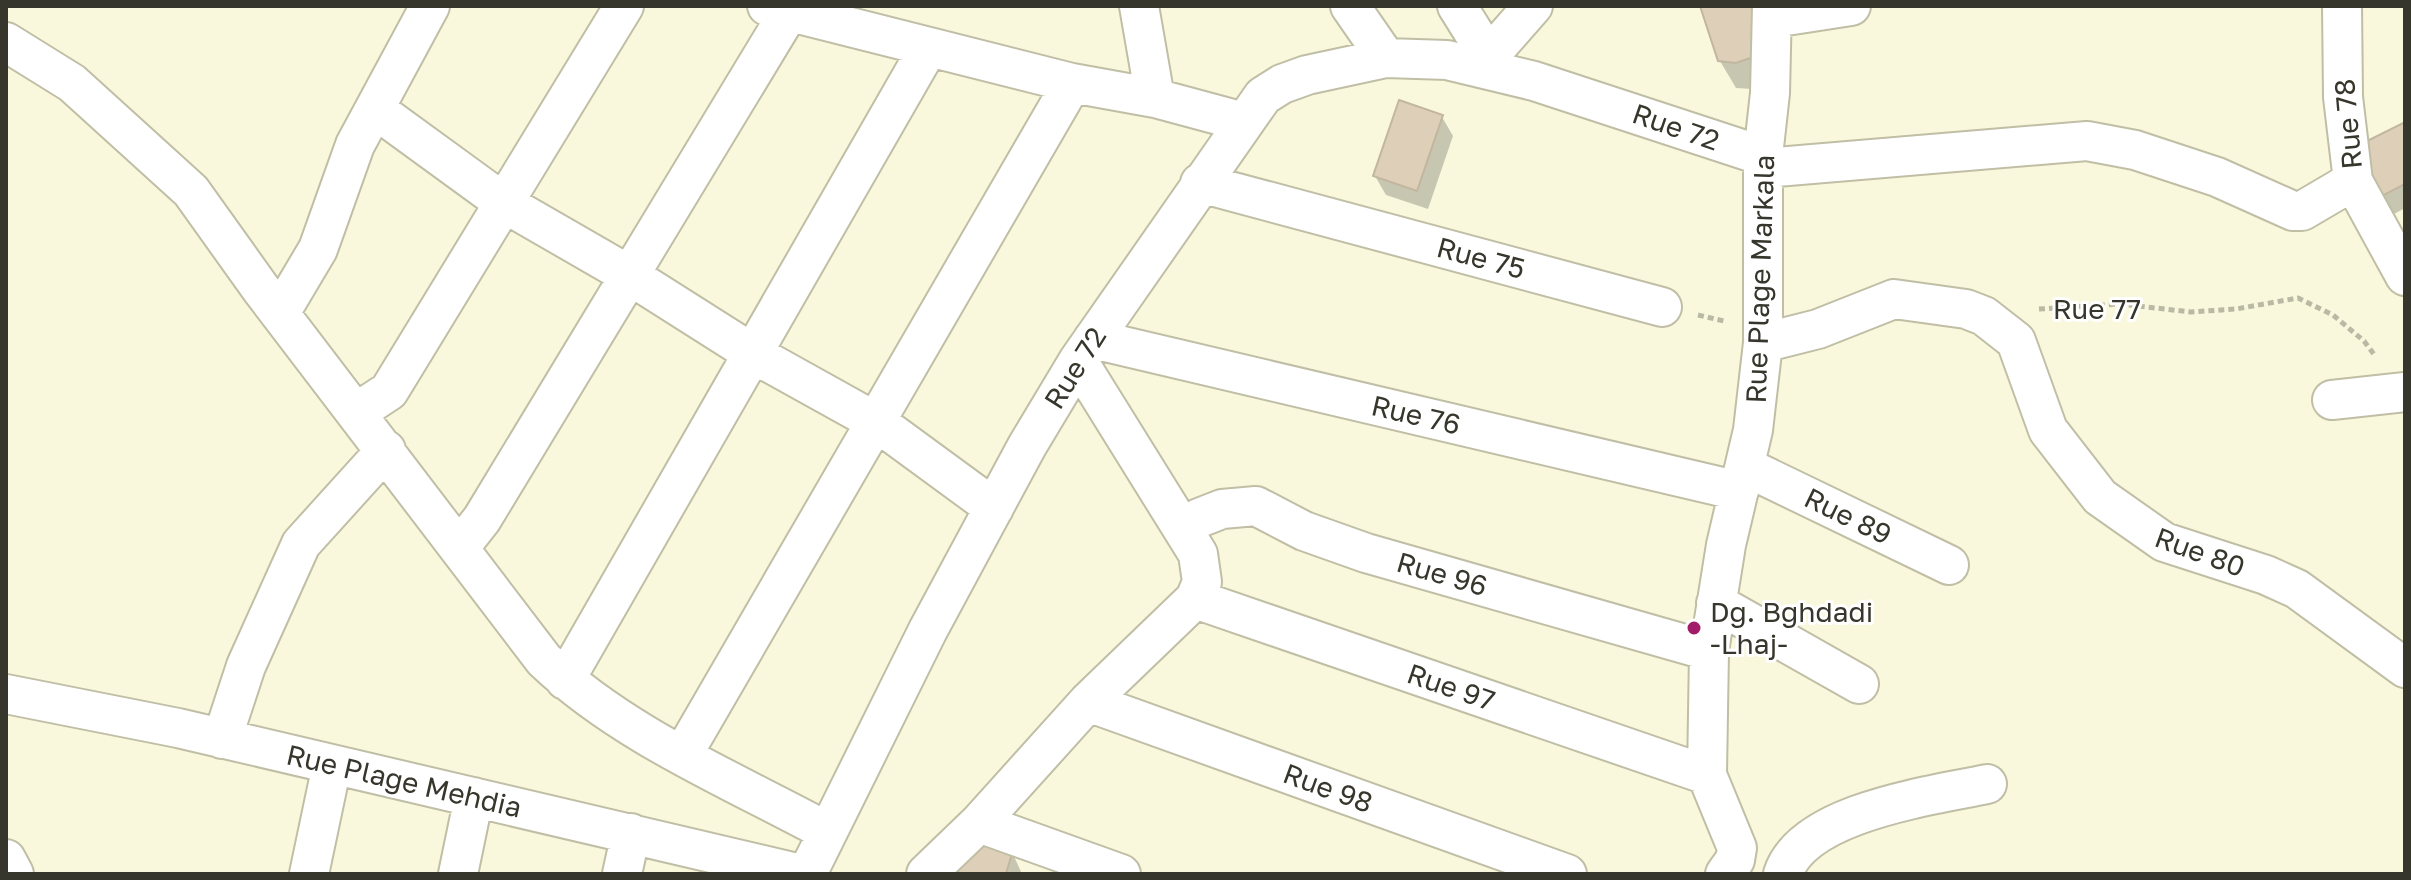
<svg xmlns="http://www.w3.org/2000/svg" width="2411" height="880" font-family="'Golos Text',sans-serif">
	<style>
		.shadow { fill: #0003 }
		.building { fill: #ddcfb8; stroke: #c3b69f; stroke-width: 2 }
		.lines { fill: none; stroke-linecap: round; stroke-linejoin: round }
		.minor-casing { stroke: #c0bea5; stroke-width: 42 }
		.path { stroke: #bab9a4; stroke-width: 5; stroke-dasharray: 6 4; stroke-linecap: butt }
		.minor { stroke: #fff; stroke-width: 38 }
		.poi-dot { fill: #a21c69; stroke: #fff; stroke-width: 3 }
		.labels { text-anchor: middle; stroke-width: 6; stroke-linejoin: round; paint-order: stroke }
		.street-label { font-size: 28px; fill: #37362c; stroke: #fff }
		.poi-label { font-size: 28px; fill: #37362c; stroke: #fff; text-anchor: start }
	</style>
	<rect width="100%" height="100%" fill="#f9f8dd"/>
	<!-- shadow -->
	<path class="shadow" d="M1703,6H1763L1752,89L1736,88L1720,61Z
		M1442,117L1453,136L1428,209L1386,195L1375,176Z
		M2405,124V208L2394,214L2383,195Z
		M1012,852L1022,874H959Z"/>
	<!-- building -->
	<path class="building" d="M1700,6H1752L1756,56L1736,63L1718,61Z
		M1399,100L1443,115L1417,191L1373,176Z
		M2405,122V184L2382,196L2357,146Z
		M969,835L1013,850L1006,874H957Z"/>
	<g class="lines">
		<defs>
			<path id="minor" d="M767,6L1072,83L1155,98
				M1139,6L1155,98L1244,122
				M1350,6L1386,58
				M1457,6L1497,70
				M2342,6L2343,97L2353,181L2405,276
				M1773,18L1851,6
				M6,42L72,83L191,191L261,289L544,660C623,735 732,780 826,831
				M1489,56L1533,6
				M375,109L504,203L629,275L752,353L878,423L994,508
				M1764,168L2087,141L2135,150L2217,177L2293,211H2302L2353,181
				M1200,183L1662,307
				M280,313L318,249L355,145L430,6
				M1093,339L1739,491
				M1763,343L1818,329L1894,299L1966,309L1984,316L2016,341L2048,430L2100,497L2164,542L2266,575L2297,589L2405,668
				M2332,400L2405,392
				M357,412L389,391L624,6
				M1746,467L1949,565
				M1183,529L1199,518L1222,509L1256,506L1304,531L1366,553L1709,651
				M460,547L482,519L789,12
				M1195,599L1707,775
				M1716,603L1859,684
				M565,680L928,48
				M6,694L178,728L801,874
				M1088,702L1567,874
				M222,739L246,666L301,544L386,450
				M683,754L1072,83
				M979,823L1121,874
				M6,859L14,874
				M309,874L332,765
				M458,874L474,797
				M622,874L631,833
				M807,874L928,630L1027,446L1078,361L1263,96L1282,84L1307,75L1386,58L1447,60L1534,81L1763,156
				M926,874L979,823L1088,702L1195,599L1202,582L1198,554L1078,361
				M1725,874L1735,860L1737,848L1707,775L1709,651L1726,545L1753,430L1763,343V156L1770,93L1772,6
				M1783,874C1803,812 1931,796 1987,784"/>
		</defs>
		<!-- minor casing -->
		<use href="#minor" class="minor-casing"/>
		<!-- path -->
		<path class="path" d="M2039,309L2120,304L2191,312L2236,309L2298,298L2333,315L2364,341L2376,357
			M1698,315L1724,321"/>
		<!-- minor -->
		<use href="#minor" class="minor"/>
	</g>
	<!-- markers -->
	<circle class="poi-dot" cx="1694" cy="628" r="8"/>
	<g class="labels">
		<!-- street labels -->
		<g class="street-label">
			<text transform="translate(2348 124) rotate(-95)" y="10">Rue 78</text>
			<text transform="translate(1676 127) rotate(19)" y="10">Rue 72</text>
			<text transform="translate(1481 258) rotate(15)" y="10">Rue 75</text>
			<text transform="translate(1760 279) rotate(-88)" y="10">Rue Plage Markala</text>
			<text x="2097" y="319">Rue 77</text>
			<text transform="translate(1075 368) rotate(-58)" y="10">Rue 72</text>
			<text transform="translate(1416 415) rotate(13)" y="10">Rue 76</text>
			<text transform="translate(1848 516) rotate(26)" y="10">Rue 89</text>
			<text transform="translate(2200 552) rotate(20)" y="10">Rue 80</text>
			<text transform="translate(1442 574) rotate(16)" y="10">Rue 96</text>
			<text transform="translate(1451 687) rotate(19)" y="10">Rue 97</text>
			<text transform="translate(404 781) rotate(13)" y="10">Rue Plage Mehdia</text>
			<text transform="translate(1328 788) rotate(20)" y="10">Rue 98</text>
		</g>
		<!-- poi labels -->
		<g class="poi-label">
			<text x="1710" y="622">Dg. Bghdadi<tspan x="1710" dy="32">-Lhaj-</tspan></text>
		</g>
	</g>
	<!-- border -->
	<rect width="2411" height="880" fill="none" stroke="#37362c" stroke-width="16"/>
</svg>
